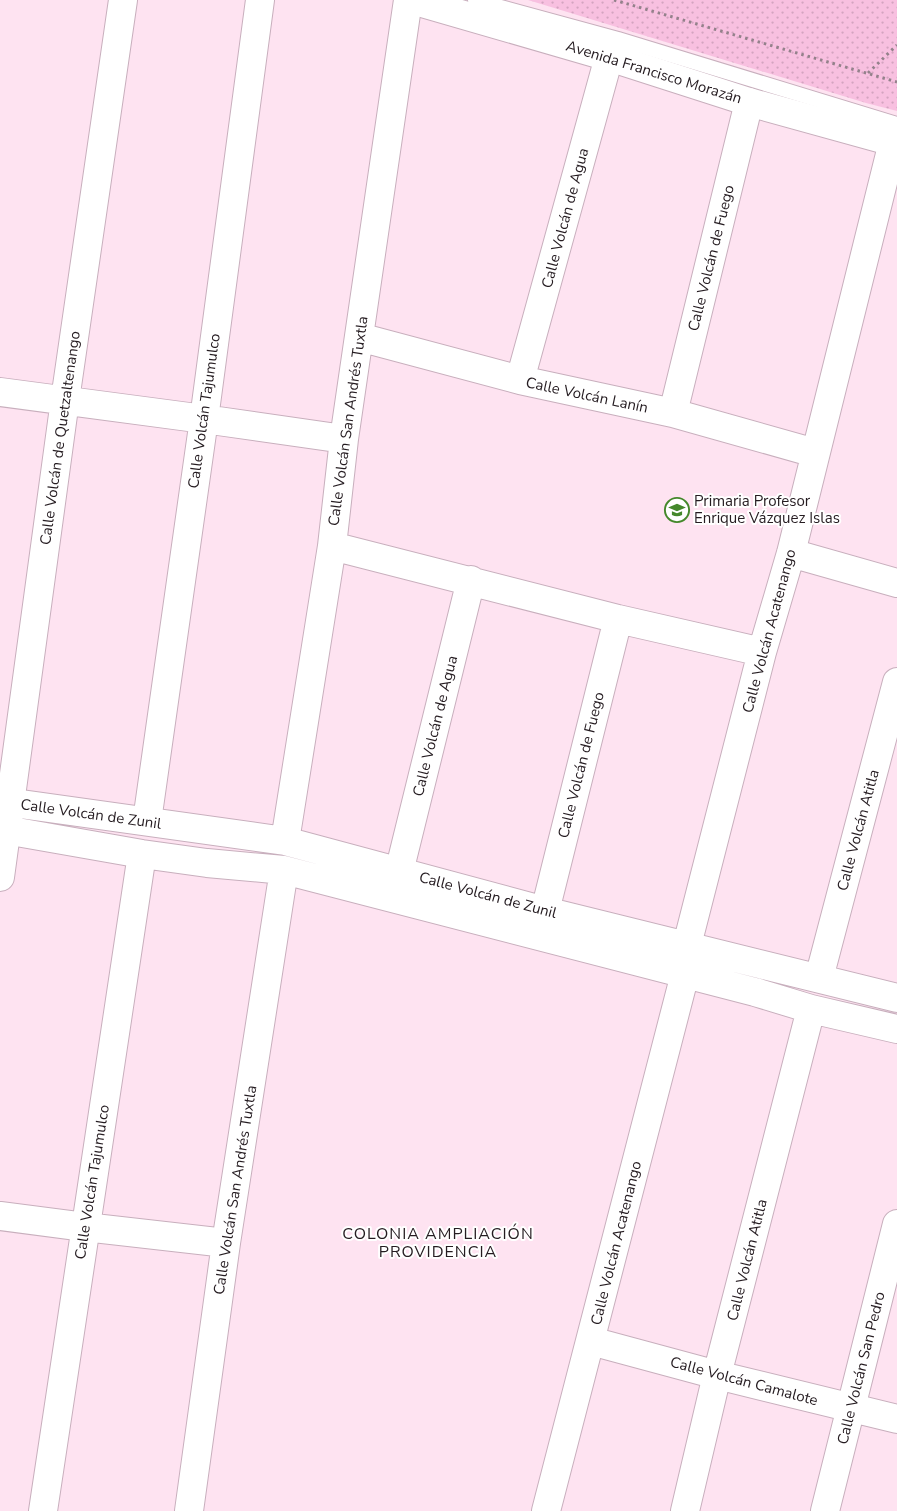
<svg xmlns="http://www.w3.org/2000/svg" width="897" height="1511" font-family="'Nunito Sans',sans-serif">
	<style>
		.park { fill: url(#park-dots) }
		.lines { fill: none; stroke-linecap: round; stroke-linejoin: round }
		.service-casing { stroke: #c8afbd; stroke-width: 16 }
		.minor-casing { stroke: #c8afbd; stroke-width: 30 }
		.tertiary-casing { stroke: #c8afbd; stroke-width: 30 }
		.path { stroke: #94818b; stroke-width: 3; stroke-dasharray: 2.5 4; stroke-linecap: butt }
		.service { stroke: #fff; stroke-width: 14 }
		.minor { stroke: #fff; stroke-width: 28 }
		.tertiary { stroke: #fff; stroke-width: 28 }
		.labels { text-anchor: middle; stroke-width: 4; stroke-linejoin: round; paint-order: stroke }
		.street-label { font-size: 15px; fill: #251c21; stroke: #fff }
		.poi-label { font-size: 15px; fill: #251c21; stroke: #fff; text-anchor: start }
		.neighbourhood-label { font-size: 16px; letter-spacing: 1px; fill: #251c21; stroke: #fff }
	</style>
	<defs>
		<pattern id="park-dots" width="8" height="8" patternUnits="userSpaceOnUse" patternTransform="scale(1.25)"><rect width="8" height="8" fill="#f8c0e0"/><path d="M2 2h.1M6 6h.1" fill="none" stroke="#d4a4c0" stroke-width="1.8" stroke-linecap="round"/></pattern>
	</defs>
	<rect width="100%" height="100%" fill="#fee3f1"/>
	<!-- park -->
	<path class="park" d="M528,0H897V111L866,103Z"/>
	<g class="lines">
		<defs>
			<path id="service" d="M475,0L618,39L897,124"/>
			<path id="minor" d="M359,337L520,380L673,413L815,453
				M520,380L609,57
				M0,392L204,419L344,439
				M673,413L749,102
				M332,546L618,619L762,652
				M791,553L897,583
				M0,801L285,841L545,911L897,998
				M147,821L204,419L260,0
				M0,829L142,854L207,863L284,870L755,992L811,1009L897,1029
				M285,841L332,546L344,439L408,0
				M399,872L471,580
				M0,877L65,400L123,0
				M545,911L618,619
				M687,945L762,652L791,553L893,142
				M819,978L897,682
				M0,1216L85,1227L226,1243
				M591,1341L717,1375L897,1419
				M43,1511L142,854
				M189,1511L226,1243L284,870
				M546,1511L685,974
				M685,1511L717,1375L811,1009
				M825,1511L897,1224"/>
			<path id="tertiary" d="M412,0L609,57L749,102L897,143"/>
		</defs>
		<!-- service casing -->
		<use href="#service" class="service-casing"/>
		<!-- minor casing -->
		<use href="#minor" class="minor-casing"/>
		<!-- tertiary casing -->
		<use href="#tertiary" class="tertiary-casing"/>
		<!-- path -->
		<path class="path" d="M614,0L897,82
			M868,73L897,45"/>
		<!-- service -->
		<use href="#service" class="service"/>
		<!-- minor -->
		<use href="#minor" class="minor"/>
		<!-- tertiary -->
		<use href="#tertiary" class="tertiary"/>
	</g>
	<!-- icons -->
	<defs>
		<symbol id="school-ring" viewBox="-11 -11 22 22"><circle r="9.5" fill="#fff" stroke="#44882b" stroke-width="1.5"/><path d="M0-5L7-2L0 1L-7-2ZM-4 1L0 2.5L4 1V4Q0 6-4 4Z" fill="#44882b"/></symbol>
	</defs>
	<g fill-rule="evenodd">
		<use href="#school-ring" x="663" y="496" width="28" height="28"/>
	</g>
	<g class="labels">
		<!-- street labels -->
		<g class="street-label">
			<text transform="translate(654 72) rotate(17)" y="5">Avenida Francisco Morazán</text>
			<text transform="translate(565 218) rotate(-75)" y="5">Calle Volcán de Agua</text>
			<text transform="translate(711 258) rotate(-76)" y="5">Calle Volcán de Fuego</text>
			<text transform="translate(587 395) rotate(12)" y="5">Calle Volcán Lanín</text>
			<text transform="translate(204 411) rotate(-82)" y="5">Calle Volcán Tajumulco</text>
			<text transform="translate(348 421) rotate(-82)" y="5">Calle Volcán San Andrés Tuxtla</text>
			<text transform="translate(60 438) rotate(-82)" y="5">Calle Volcán de Quetzaltenango</text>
			<text transform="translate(769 631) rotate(-75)" y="5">Calle Volcán Acatenango</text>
			<text transform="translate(435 726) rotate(-76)" y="5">Calle Volcán de Agua</text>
			<text transform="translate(581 765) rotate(-76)" y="5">Calle Volcán de Fuego</text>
			<text transform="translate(91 814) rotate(8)" y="5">Calle Volcán de Zunil</text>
			<text transform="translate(858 830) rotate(-75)" y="5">Calle Volcán Atitla</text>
			<text transform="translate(488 895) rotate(15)" y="5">Calle Volcán de Zunil</text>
			<text transform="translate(92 1182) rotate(-81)" y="5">Calle Volcán Tajumulco</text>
			<text transform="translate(235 1190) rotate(-81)" y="5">Calle Volcán San Andrés Tuxtla</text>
			<text transform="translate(616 1243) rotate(-76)" y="5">Calle Volcán Acatenango</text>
			<text transform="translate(747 1260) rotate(-76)" y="5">Calle Volcán Atitla</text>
			<text transform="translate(861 1368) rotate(-76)" y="5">Calle Volcán San Pedro</text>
			<text transform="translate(744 1381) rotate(15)" y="5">Calle Volcán Camalote</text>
		</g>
		<!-- poi labels -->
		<g class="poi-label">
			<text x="694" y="506">Primaria Profesor<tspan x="694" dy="17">Enrique Vázquez Islas</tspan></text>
		</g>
		<!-- neighbourhood labels -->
		<g class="neighbourhood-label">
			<text x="438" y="1239">COLONIA AMPLIACIÓN<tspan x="438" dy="18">PROVIDENCIA</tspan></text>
		</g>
	</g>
</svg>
